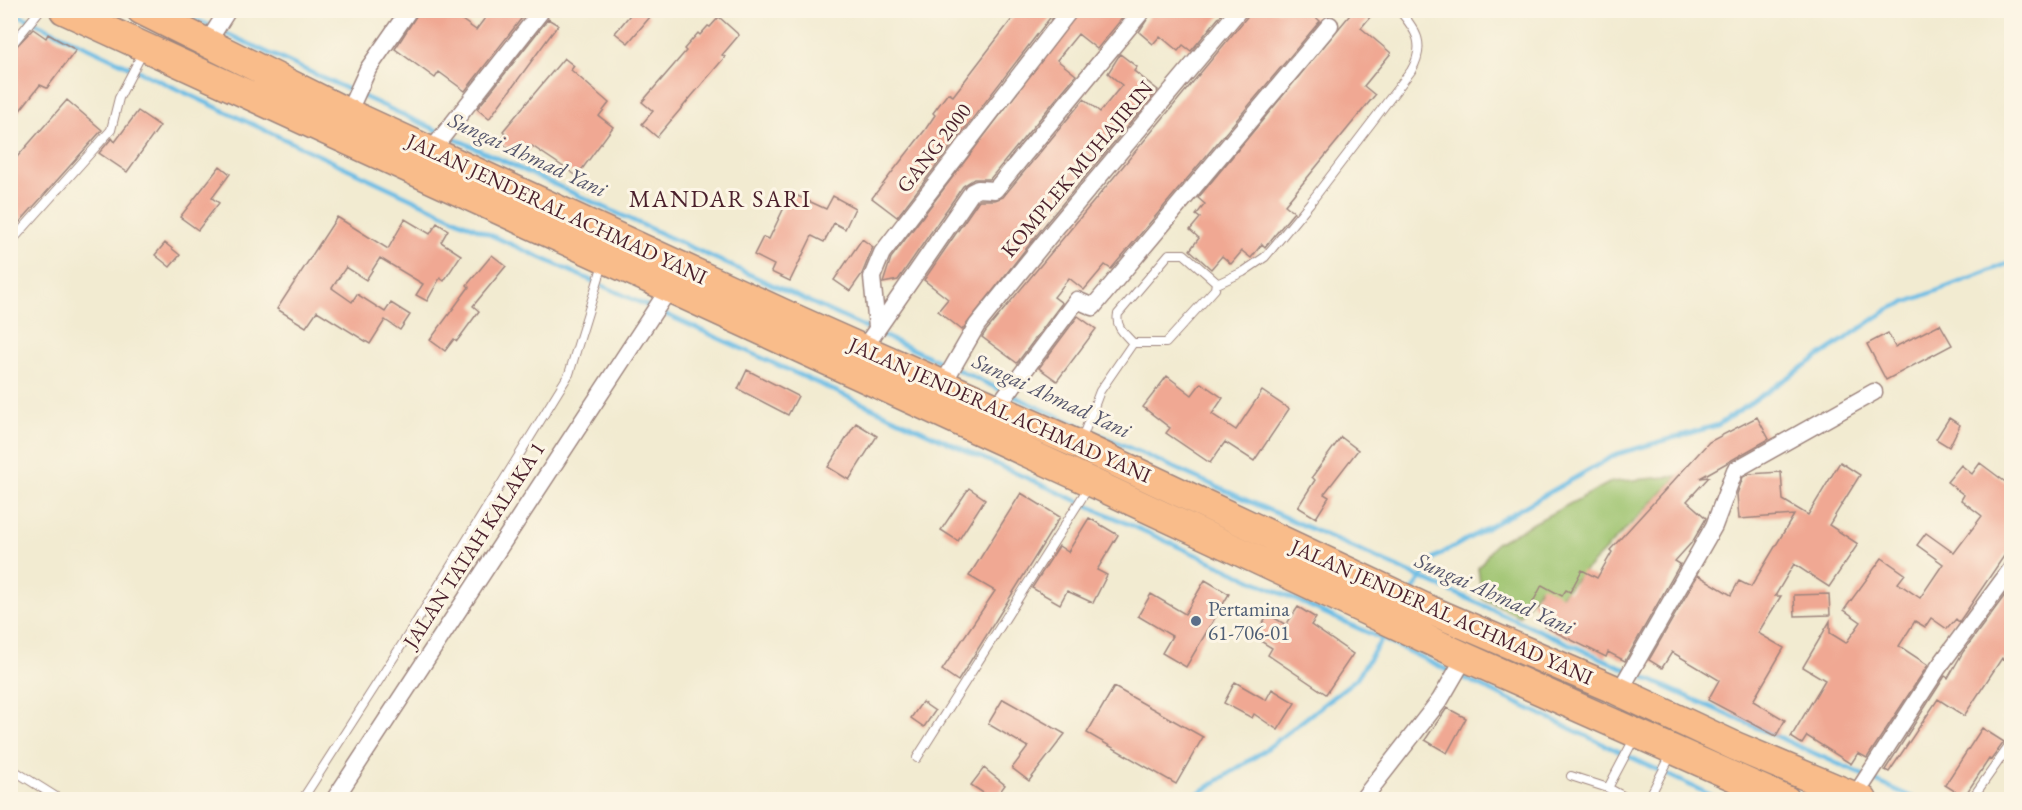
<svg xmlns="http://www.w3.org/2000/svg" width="2022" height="810" font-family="'EB Garamond',serif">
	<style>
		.green { fill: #9dc36e; stroke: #74714c; stroke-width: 1.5 }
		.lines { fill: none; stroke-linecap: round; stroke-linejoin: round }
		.stream { stroke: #69bce5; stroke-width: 4.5 }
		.building { fill: #f0a893 }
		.service-casing { stroke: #9e857e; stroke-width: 10 }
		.minor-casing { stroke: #9e857e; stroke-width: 19 }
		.trunk-casing { stroke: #9e857e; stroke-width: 31 }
		.service { stroke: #fff; stroke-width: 8 }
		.minor { stroke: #fff; stroke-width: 16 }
		.trunk { stroke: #f9bc8a; stroke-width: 28 }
		.service-dot { fill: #5c6f8a; stroke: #fcf5e5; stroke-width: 2 }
		.labels { text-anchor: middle; stroke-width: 6; stroke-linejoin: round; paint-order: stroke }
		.street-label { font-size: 21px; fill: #4a1f2b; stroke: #fcf5e5 }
		.service-label { font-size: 21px; fill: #4e5e75; stroke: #fcf5e5; text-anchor: start }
		.water-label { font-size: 22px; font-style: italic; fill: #55566c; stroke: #fcf5e5 }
		.quarter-label { font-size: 24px; letter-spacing: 1.5px; fill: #4a1f2b; stroke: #fcf5e5 }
	</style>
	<rect width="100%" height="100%" fill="#fcf5e5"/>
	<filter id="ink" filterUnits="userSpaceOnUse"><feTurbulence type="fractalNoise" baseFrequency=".0167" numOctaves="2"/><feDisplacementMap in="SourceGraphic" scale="12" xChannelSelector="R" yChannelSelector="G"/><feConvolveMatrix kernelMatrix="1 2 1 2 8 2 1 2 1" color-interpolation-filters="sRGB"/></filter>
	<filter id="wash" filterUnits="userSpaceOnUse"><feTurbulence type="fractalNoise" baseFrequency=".008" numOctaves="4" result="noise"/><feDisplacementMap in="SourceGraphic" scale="24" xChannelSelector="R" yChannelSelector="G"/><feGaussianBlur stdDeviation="1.35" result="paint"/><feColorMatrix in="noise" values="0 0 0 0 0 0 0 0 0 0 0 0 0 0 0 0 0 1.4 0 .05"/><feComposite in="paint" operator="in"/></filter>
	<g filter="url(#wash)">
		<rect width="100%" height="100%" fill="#f2ebd1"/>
		<!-- green -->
		<path class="green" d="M1678,476L1560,596L1540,588L1519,616L1482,598L1478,568L1496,543L1611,482Z"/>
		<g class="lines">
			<!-- stream -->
			<path class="stream" d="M176,10L213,27
				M10,11L462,222L1382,639L1721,800
				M221,31L949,366
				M956,369L1003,391
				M1011,395L1863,775
				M1412,592L1434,558L1617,454L1718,425L1889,309L2012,262
				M1871,779L1918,800
				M1188,800L1264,751L1356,679L1382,639"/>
		</g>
		<g id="blocks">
			<!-- building -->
			<path class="building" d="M420,10H448L476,30L491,10H528L465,91L439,72L435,78L395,49Z
				M634,10H642L650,17L628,43L615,33Z
				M1019,10H1056L897,217L872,198L925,130L935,115L933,113L948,93L953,96Z
				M1080,10H1129L1097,49L1078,34L1057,60L1076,75L990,179H974L963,186L898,280L883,283L891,258Z
				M1153,10H1225L1191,51L1183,45L1178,51L1160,36L1153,44L1139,32Z
				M1249,10H1308L1320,21L1111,269L1105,265L1084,290L1069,278L1054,297L1062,303L1017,363L982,337L986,331L1247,17Z
				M1354,10H1376L1361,28L1391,53L1364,86L1375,95L1285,205L1294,212L1265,247L1262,244L1251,258L1242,251L1231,264L1222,256L1211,269L1190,250L1199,238L1190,230L1200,218L1196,215L1205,204L1198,198Z
				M719,17L739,35L722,55L725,57L657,137L642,124L653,111L642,102L686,51L684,49L698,33L700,35L708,26L710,27Z
				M548,19L558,25L489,119L477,109Z
				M33,29L46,38L48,34L76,50L47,88L40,85L10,123V53Z
				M1120,54L1137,67L1134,71L1158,90L1047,222L962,330L938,311L948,299L924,280L979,200H995L1003,197L1084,99L1100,112L1122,85L1108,73Z
				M564,58L574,66L571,70L609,103L599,116L613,127L577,176L532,146L523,158L500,142L506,134L503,131Z
				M67,100L102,130L18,224L10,218V165Z
				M138,111L160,126L127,172L99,153L112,138L115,142Z
				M220,166L230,174L212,198L219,203L198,230L180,217Z
				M791,193L826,209L833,196L855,208L845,229L834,223L824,242L812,236L790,281L771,272L774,265L754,255L763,237L769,239Z
				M337,217L388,249L405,219L430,234L437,223L448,230L441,242L461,255L444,281L440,278L427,301L416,295L423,284L380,258L366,280L346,267L332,288L352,302L357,294L385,312L391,303L410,315L400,330L385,320L370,344L317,311L306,327L277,309Z
				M862,239L873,247L862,274L850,291L834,280Z
				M165,243L180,255L170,267L155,255Z
				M492,255L506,266L473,306L479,311L457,341L454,339L445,351L430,340L469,287L467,285Z
				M1078,316L1096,329L1057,381L1039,368Z
				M1940,324L1952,345L1886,380L1867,344L1888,333L1895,347Z
				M747,370L798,396L788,415L738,389Z
				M1167,376L1192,395L1201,383L1223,398L1212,414L1236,430L1262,391L1289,409L1254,461L1225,442L1210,463L1166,433L1170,428L1143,407Z
				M1757,417L1769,439L1700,478L1709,477L1687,501L1706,518L1704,522L1693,541L1675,561L1680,564L1625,661L1608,652L1606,657L1545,627L1552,615L1532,604L1542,585L1562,596L1566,590L1570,592L1582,570L1597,578L1612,552L1610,550L1709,442Z
				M1949,418L1960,425L1949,447L1936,439Z
				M856,423L877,436L849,480L828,467Z
				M1341,437L1358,450L1324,494L1329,497L1316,518L1298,507L1315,480L1312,477Z
				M1840,462L1860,475L1829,525L1858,544L1829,587L1794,564L1775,596H1781L1758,633L1784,648L1753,701L1785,720L1776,736L1708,700L1719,680L1672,652L1662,668L1649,660L1698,575L1731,595L1739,581L1751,587L1794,515L1739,519L1737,494L1743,477L1749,474L1781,472L1783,500L1808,515Z
				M1980,463L2012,487V557L2006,553L1959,622L1956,619L1947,629L1931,618L1925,627L1915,621L1899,646L1928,665L1867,758L1858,753L1851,764L1807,736L1802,744L1791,737L1825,680L1803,667L1830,621V633L1846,643L1861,622L1844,610L1882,558L1905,574L1898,583L1920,598L1943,564L1917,545L1926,533L1954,553L1982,516L1961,500L1964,495L1947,482L1961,465L1972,474Z
				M969,488L985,499L958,541L941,530Z
				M1021,493L1060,517L958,681L942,670L995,591L969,576Z
				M1089,518L1118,535L1097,570L1107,575L1093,603L1067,591L1060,604L1032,588L1059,546L1068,552Z
				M1205,580L1229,594L1186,667L1162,653L1172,636L1138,616L1151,594L1185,614Z
				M2008,591L2012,593V664L2002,658L1964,716L1938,699L1889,772L1885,770L1945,676L1948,678L1963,652Z
				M1829,594L1830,615L1795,616L1794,595Z
				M1298,607L1316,618L1311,625L1353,654L1326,694L1268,655L1272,648L1254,637L1268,614L1286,625Z
				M1235,682L1266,700L1272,689L1295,703L1278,730L1254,714L1252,718L1224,703Z
				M1114,687L1203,737L1176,784L1087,733Z
				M1003,699L1065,734L1029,781L1012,768L1028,747L988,724Z
				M922,702L935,711L924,727L911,718Z
				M1447,708L1466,718L1447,753L1425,740Z
				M1982,728L2004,742L1991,760L1989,759L1964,797L1945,785Z
				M984,768L1005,785L994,800L971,785Z"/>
		</g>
	</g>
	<g filter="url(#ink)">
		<use href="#blocks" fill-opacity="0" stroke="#9e857e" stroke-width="1.5"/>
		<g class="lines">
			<defs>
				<path id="service" d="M10,47L40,10
					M10,243L111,130L119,98L143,52
					M1217,284L1243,272L1265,257L1310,203L1411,71C1426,45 1417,31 1399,10
					M1081,441L1100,391L1133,343H1166L1215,289L1216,282L1184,254H1169L1118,314C1115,327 1125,334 1133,343
					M917,758L1090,485
					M10,768L61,800
					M1571,776L1608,788L1630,800
					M1608,788L1635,737
					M302,800L412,629L569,374L603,264
					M1648,800L1672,753
					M1971,800L2012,742"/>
				<path id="minor" d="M207,43L228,10
					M348,113L368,69L409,10
					M431,151L542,10
					M877,327L872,277L882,253L1070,10
					M864,348L972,192L978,189L995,190L1143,10
					M944,382L977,325L1055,229L1239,10
					M997,407L1077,300L1093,307L1330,25
					M1619,692L1714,526L1735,470L1874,392
					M1855,796L1938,668L2012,568
					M334,800L669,289
					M1362,800L1440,700L1465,657"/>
				<path id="trunk" d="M64,10L1091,482L1465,657L1786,800
					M141,10L348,113L789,316L1079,445L1430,610L1616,690L1735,746L1863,800"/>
			</defs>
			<!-- service casing -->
			<use href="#service" class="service-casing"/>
			<!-- minor casing -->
			<use href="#minor" class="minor-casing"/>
			<!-- trunk casing -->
			<use href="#trunk" class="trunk-casing"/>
			<!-- service -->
			<use href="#service" class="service"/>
			<!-- minor -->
			<use href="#minor" class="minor"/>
			<!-- trunk -->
			<use href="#trunk" class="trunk"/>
		</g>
	</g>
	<!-- markers -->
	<circle class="service-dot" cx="1196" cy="621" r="6"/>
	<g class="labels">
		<!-- street labels -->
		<g class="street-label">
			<text transform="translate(934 148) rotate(-52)" y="7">GANG 2000</text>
			<text transform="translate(1077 169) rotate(-50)" y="7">KOMPLEK MUHAJIRIN</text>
			<text transform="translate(557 209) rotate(25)" y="7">JALAN JENDERAL ACHMAD YANI</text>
			<text transform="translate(1000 410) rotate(24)" y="7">JALAN JENDERAL ACHMAD YANI</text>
			<text transform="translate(474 545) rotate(-57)" y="7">JALAN TATAH KALAKA 1</text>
			<text transform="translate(1442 612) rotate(24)" y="7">JALAN JENDERAL ACHMAD YANI</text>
		</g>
		<!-- service labels -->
		<g class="service-label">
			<text x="1208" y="616">Pertamina<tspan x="1208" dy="24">61-706-01</tspan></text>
		</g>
		<!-- water labels -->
		<g class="water-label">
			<text transform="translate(528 154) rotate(25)" y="8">Sungai Ahmad Yani</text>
			<text transform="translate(1052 395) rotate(25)" y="8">Sungai Ahmad Yani</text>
			<text transform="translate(1495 593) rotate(24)" y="8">Sungai Ahmad Yani</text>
		</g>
		<!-- quarter labels -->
		<g class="quarter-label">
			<text x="720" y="207">MANDAR SARI</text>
		</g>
	</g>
	<!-- margin -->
	<rect width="2022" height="810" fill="none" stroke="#fcf5e5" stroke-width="36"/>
</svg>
